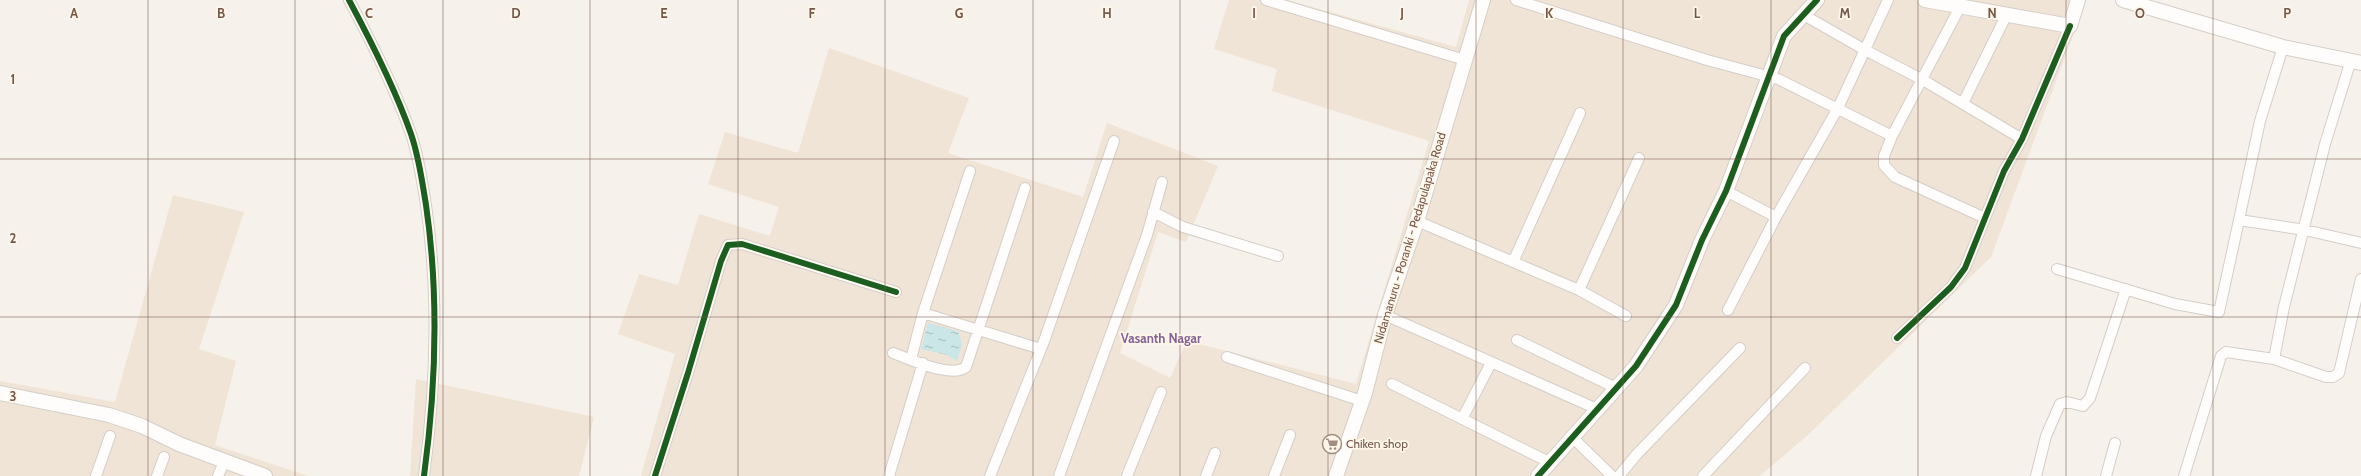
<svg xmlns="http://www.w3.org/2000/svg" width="2361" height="476" font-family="Cabin,sans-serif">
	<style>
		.residential { fill: #f0e4d7 }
		.water { fill: url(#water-ripples) }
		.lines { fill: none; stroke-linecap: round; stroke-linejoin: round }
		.street-casing { stroke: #d5cec7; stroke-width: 12 }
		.secondary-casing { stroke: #d6cec6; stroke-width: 16 }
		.street { stroke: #fefdfc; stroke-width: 10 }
		.secondary { stroke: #fefdfc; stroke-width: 14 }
		.cycleway-casing { stroke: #fff6ea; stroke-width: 8 }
		.cycleway { stroke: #1b5e20; stroke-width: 6 }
		.grid { fill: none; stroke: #75584a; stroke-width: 1; stroke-opacity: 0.55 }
		.labels { text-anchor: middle; stroke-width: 3.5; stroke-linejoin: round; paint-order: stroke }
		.street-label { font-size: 12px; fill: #75584a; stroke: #fff6ea }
		.poi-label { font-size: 12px; fill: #75584a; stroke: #fff6ea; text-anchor: start }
		.neighbourhood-label { font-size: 13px; font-weight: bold; fill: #856598; stroke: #fff6ea }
		.grid-label { font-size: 13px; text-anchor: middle; font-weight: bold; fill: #75584a; stroke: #fff6ea; stroke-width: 3.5; stroke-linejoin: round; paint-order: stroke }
	</style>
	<defs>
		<pattern id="water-ripples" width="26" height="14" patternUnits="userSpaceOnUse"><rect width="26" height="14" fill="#cbe6e7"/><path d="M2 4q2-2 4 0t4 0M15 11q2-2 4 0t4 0" fill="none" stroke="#a9bdbd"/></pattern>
	</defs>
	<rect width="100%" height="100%" fill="#f6f1ea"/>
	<!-- residential -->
	<path class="residential" d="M1229,0H1287L1456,47L1469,0H2086L1991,257L1809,434L1760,476H641L675,354L618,334L639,274L678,285L699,214L770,236L779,207L708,184L725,132L798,153L829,48L969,98L948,153L1083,197L1107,123L1218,166L1186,242L1158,232L1120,353L1170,378L1187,341L1356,384L1429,141L1272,91L1277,69L1214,49Z
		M173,195L244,212L199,349L236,361L215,445L308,476H0V381L115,402Z
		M416,379L594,417L579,476H410Z"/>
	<!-- water -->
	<path class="water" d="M928,323L958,331L962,344L957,361L947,355L921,349Z"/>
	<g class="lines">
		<defs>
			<path id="street" d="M349,0C372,43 395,88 411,134C419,157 422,181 426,205C439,294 436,387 424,476
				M1266,0L1465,60
				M1516,0L1707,60L1778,79L1892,136
				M1960,7L1892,136L1884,156V165L1895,177L1985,218
				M1802,14L1865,50L1923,80L2022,139
				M2283,47L2260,121L2239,220L2305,230L2361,243
				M1963,103L2006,16
				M1726,191L1776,217
				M1153,212L1183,227L1278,256
				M1417,221L1579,290L1626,316
				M1513,262L1580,113
				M2057,269L2175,304L2219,312L2239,220
				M1579,290L1639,158
				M1728,310L1776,217L1838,108L1888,0
				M923,313L1041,349
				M1385,315L1597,409
				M1897,338L1951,287L1965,268L2004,171L2022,139L2070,26
				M1517,340L1616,388
				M893,353C910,359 951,379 966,367L1025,188
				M1227,357L1362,401
				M911,359L923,313L970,171
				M2274,359L2284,307L2325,144L2351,60
				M1392,384L1551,463
				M1462,419L1491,363
				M1572,437L1612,476
				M96,476L110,436
				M157,476L164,457
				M218,476L224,462
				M655,476L688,373L721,261L728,245L742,244L896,292
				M889,476L923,363
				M990,476L1043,344L1114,141
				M1059,476L1147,235L1162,182
				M1127,476L1161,392
				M1206,476L1215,453
				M1274,476L1290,435
				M1619,476L1637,454L1740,348
				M1703,476L1805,368
				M2036,476L2046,436L2060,404L2067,402L2083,406L2090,398L2126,289
				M2106,476L2115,443
				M2184,476L2221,356L2226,352L2274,359L2326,377H2333L2339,373L2361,279"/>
			<path id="secondary" d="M1925,0L2070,26L2078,0
				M2123,0L2283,47L2361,63
				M0,393L109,415L142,426L179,444L265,476
				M1336,476L1365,393L1385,315L1417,221L1483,0
				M1538,476L1636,366L1676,305L1702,240L1726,191L1784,36L1817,0"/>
		</defs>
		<!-- street casing -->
		<use href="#street" class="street-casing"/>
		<!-- secondary casing -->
		<use href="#secondary" class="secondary-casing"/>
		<!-- street -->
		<use href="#street" class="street"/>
		<!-- secondary -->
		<use href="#secondary" class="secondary"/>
		<defs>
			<path id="cycleway" d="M349,0C372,43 395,88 411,134C419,157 422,181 426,205C439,294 436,387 424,476
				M1897,338L1951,287L1965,268L2004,171L2022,139L2070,26
				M655,476L688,373L721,261L728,245L742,244L896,292
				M1538,476L1636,366L1676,305L1702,240L1726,191L1784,36L1817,0"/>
		</defs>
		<!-- cycleway casing -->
		<use href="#cycleway" class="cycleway-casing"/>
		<!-- cycleway -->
		<use href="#cycleway" class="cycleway"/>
	</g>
	<!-- grid -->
	<path class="grid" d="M148,0V476M295,0V476M443,0V476M590,0V476M738,0V476M885,0V476M1033,0V476M1180,0V476M1328,0V476M1476,0V476M1623,0V476M1771,0V476M1918,0V476M2066,0V476M2213,0V476M0,159H2361M0,317H2361"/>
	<!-- icons -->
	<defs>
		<symbol id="supermarket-ring" viewBox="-11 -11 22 22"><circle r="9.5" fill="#fff6ea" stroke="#a28e82" stroke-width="1.5"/><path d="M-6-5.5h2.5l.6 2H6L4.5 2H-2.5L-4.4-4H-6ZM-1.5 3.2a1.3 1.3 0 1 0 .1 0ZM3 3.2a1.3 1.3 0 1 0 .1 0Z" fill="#a28e82"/></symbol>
	</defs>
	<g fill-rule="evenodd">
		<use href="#supermarket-ring" x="1321" y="433" width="22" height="22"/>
	</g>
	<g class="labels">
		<!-- street labels -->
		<g class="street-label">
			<text transform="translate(1410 238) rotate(-73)" y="4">Nidamanuru - Poranki - Pedapulapaka Road</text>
		</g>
		<!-- poi labels -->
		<g class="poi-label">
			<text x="1346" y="448">Chiken shop</text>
		</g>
		<!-- neighbourhood labels -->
		<g class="neighbourhood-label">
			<text x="1161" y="343">Vasanth Nagar</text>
		</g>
	</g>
	<g class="grid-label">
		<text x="74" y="18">A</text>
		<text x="221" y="18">B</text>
		<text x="369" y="18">C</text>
		<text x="516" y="18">D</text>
		<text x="664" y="18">E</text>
		<text x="812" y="18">F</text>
		<text x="959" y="18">G</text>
		<text x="1107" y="18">H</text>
		<text x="1254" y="18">I</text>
		<text x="1402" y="18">J</text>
		<text x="1549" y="18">K</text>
		<text x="1697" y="18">L</text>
		<text x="1845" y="18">M</text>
		<text x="1992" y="18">N</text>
		<text x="2140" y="18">O</text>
		<text x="2287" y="18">P</text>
		<text x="13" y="84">1</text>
		<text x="13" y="243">2</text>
		<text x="13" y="401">3</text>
	</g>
</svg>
